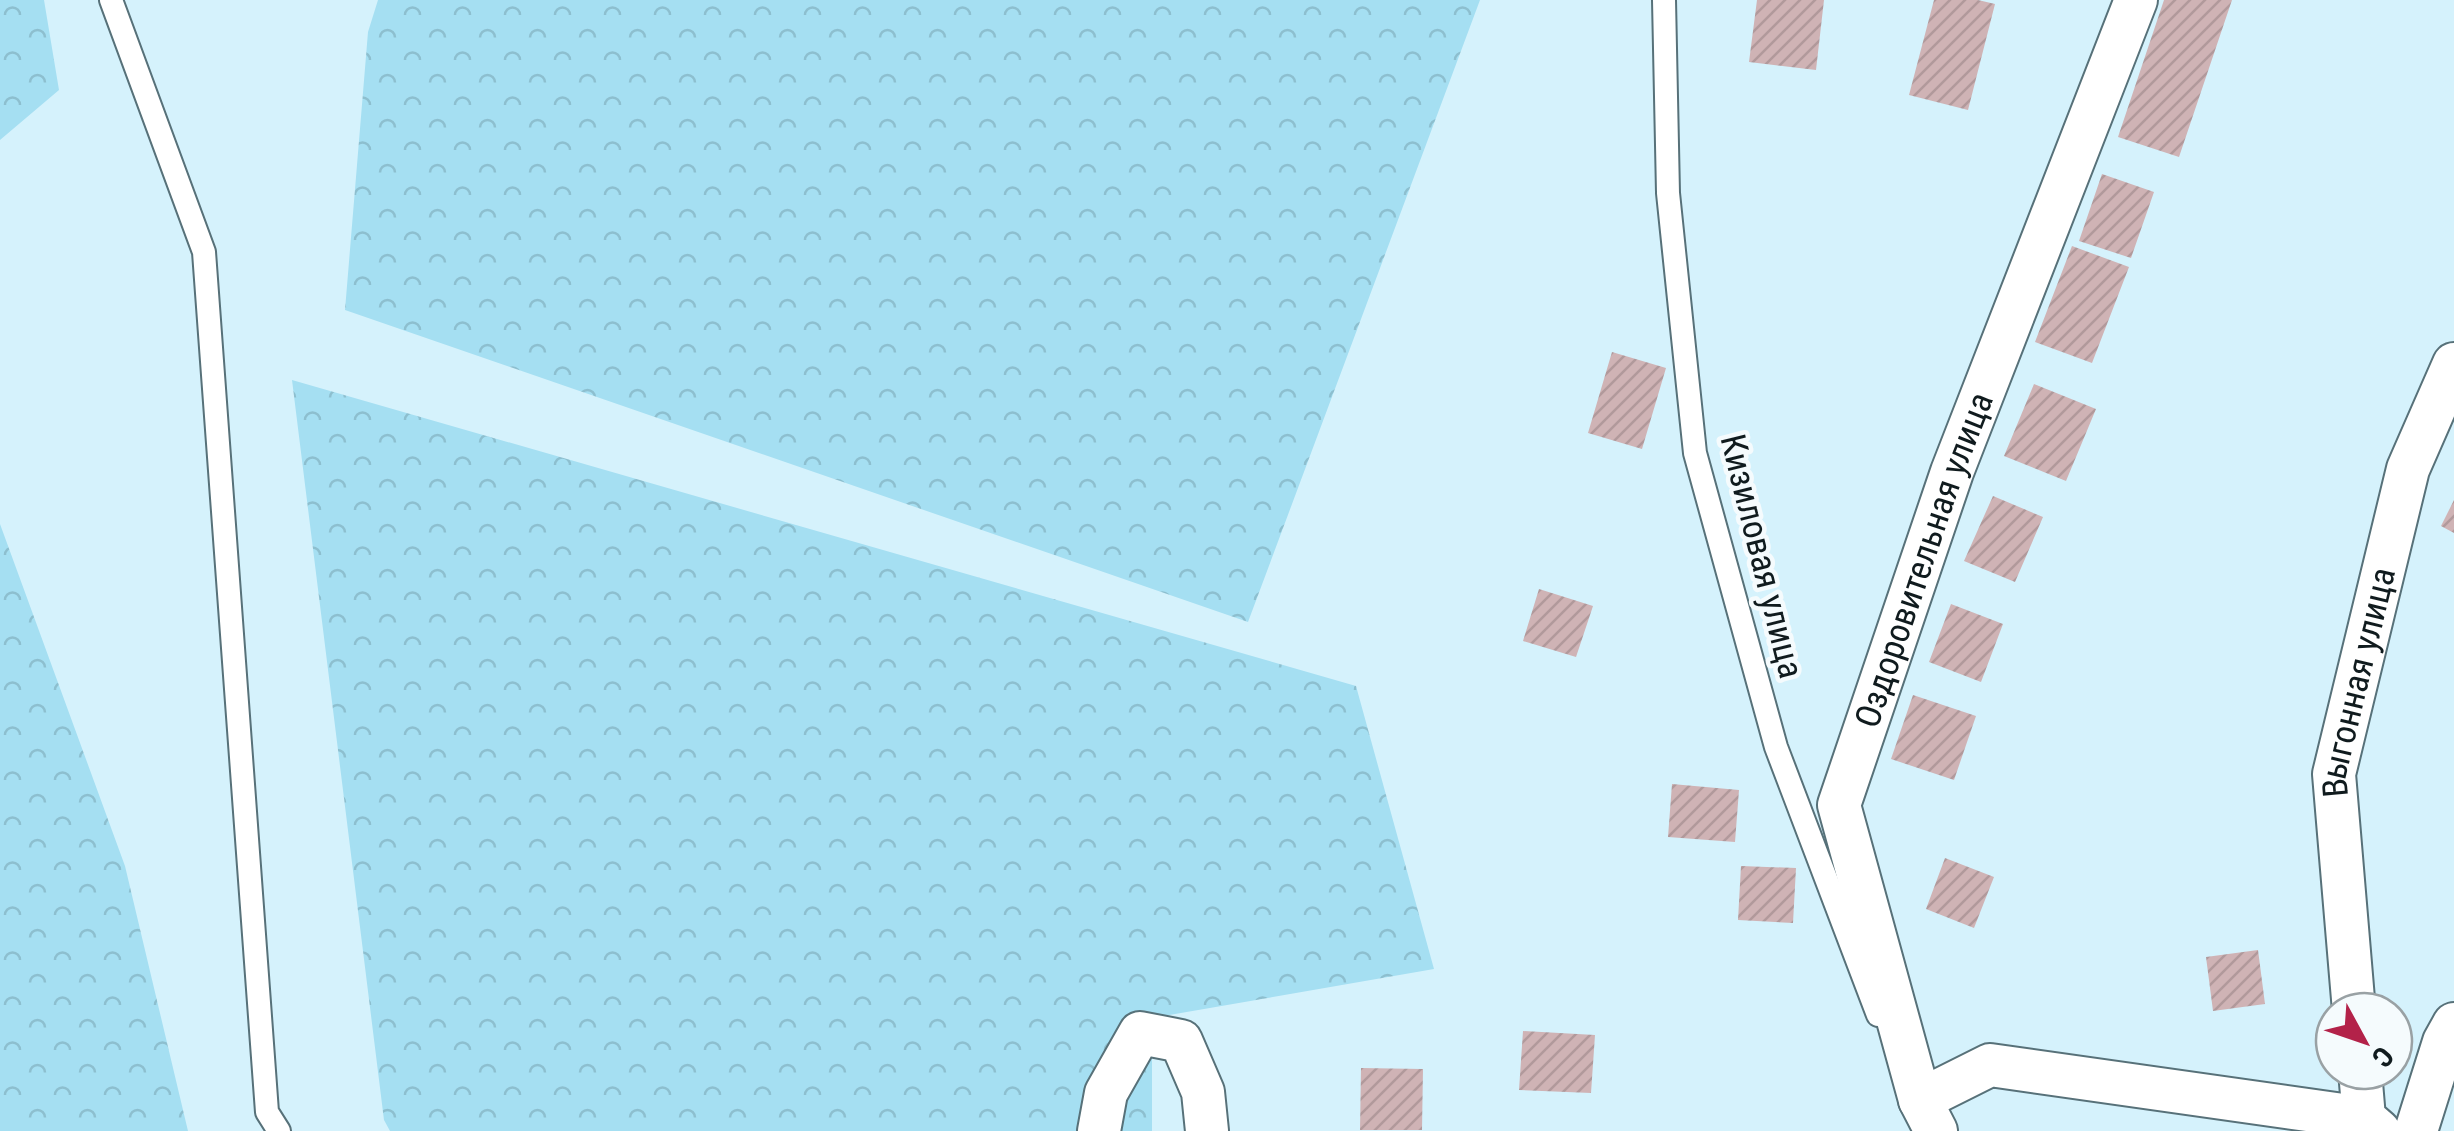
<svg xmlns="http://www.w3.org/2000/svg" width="2454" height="1131" font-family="'Roboto Condensed',sans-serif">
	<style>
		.forest { fill: url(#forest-crowns) }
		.building { fill: url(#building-hatch) }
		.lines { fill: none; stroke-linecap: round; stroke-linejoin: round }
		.lane-casing { stroke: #577179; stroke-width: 26 }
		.street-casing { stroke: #577179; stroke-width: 46 }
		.lane { stroke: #fff; stroke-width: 22 }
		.street { stroke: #fff; stroke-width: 42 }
		.labels { text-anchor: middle; stroke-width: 9; stroke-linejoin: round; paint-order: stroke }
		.street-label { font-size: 35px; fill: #101b1e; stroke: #f5fbfd }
	</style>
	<defs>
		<pattern id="forest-crowns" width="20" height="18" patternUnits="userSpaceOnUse" patternTransform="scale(2.5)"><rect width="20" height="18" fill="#a5dff2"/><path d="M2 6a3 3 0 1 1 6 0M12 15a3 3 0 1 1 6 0" fill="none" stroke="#8dbfcf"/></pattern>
		<pattern id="building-hatch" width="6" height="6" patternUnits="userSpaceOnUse" patternTransform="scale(2.5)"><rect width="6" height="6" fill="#cfb3b5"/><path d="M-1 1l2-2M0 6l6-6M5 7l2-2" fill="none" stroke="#b1999b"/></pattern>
	</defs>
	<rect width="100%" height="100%" fill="#d5f2fc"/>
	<!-- forest -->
	<path class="forest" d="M0,0H44L59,90L0,140Z
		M378,0H1480L1248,622L345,310L368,32Z
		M292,380L1356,686L1434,969L1152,1018V1131H390L384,1120Z
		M0,524L125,866L188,1131H0Z"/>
	<!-- building -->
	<path class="building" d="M1757,0H1824L1816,70L1749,62Z
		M1934,0H1978L1995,4L1968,110L1909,95Z
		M2164,0H2232L2179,157L2118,137Z
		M2102,174L2154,192L2131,258L2079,241Z
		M2072,246L2129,267L2092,363L2035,342Z
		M1612,352L1666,368L1642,449L1588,433Z
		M2034,384L2096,409L2066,481L2004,456Z
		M1993,496L2043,517L2015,582L1964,561Z
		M2454,500V533L2441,526Z
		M1539,589L1593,606L1576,657L1523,641Z
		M1951,604L2003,624L1981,682L1929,662Z
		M1913,695L1976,716L1954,780L1891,759Z
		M1672,784L1739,790L1735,842L1668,837Z
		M1945,858L1994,877L1974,928L1926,909Z
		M1741,866L1796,868L1793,923L1738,920Z
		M2258,950L2265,1004L2213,1011L2206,957Z
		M1523,1031L1595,1035L1591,1093L1519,1090Z
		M1361,1068L1423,1069L1422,1130H1360Z"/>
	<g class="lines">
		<defs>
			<path id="lane" d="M111,0L204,252L267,1112L279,1131
				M1664,0L1668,193L1695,453L1776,747L1878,1015"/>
			<g id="street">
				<path id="s1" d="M2354,1011L2334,774L2408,469L2454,364"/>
				<path d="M2360,1071L2364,1118L2379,1131"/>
				<path d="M1920,1100L1990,1065L2364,1118"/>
				<path d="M1099,1131L1106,1093L1140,1033L1181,1041L1203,1092L1207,1131"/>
				<path id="s2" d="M1936,1131L1920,1100L1839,805L1952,472L2136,0"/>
				<path d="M2416,1131L2444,1042L2454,1024"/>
			</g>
		</defs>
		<!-- lane casing -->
		<use href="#lane" class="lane-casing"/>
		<!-- street casing -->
		<use href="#street" class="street-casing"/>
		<!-- lane -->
		<use href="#lane" class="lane"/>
		<!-- street -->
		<use href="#street" class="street"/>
	</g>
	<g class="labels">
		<!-- street labels -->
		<g class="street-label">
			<text transform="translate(1762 556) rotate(76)" y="12">Кизиловая улица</text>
			<text dy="12" stroke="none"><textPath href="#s2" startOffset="600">Оздоровительная улица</textPath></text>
			<text dy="12" stroke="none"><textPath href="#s1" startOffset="332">Выгонная улица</textPath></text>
		</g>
	</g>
	<!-- north arrow -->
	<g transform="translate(2364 1041) rotate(130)"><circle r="48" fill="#f5fbfd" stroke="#99a1a4" stroke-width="2.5"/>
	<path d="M0-8L18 38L0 25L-18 38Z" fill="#b32249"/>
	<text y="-15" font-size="28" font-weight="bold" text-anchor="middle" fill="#101b1e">С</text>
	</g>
</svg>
